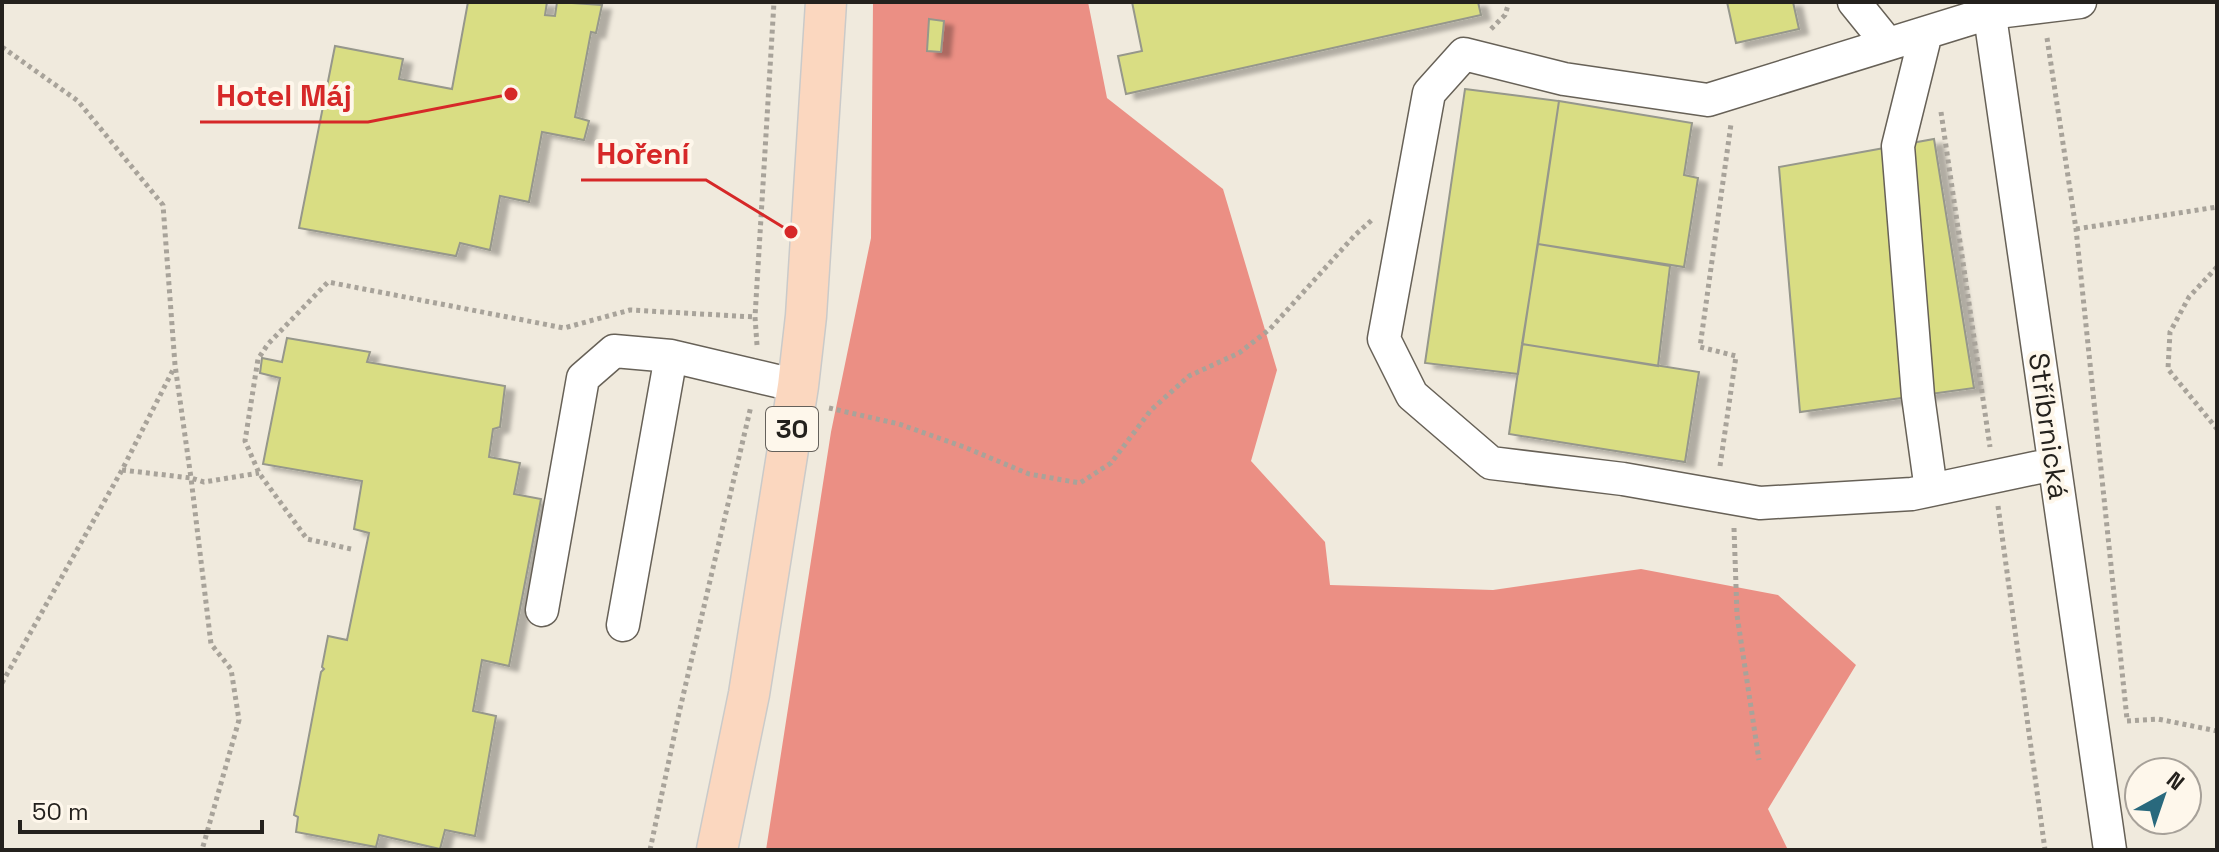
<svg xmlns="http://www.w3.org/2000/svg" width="2219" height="852" font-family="'Space Grotesk',sans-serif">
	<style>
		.forest { fill: #eb8f84 }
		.building { fill: #d9dd83; stroke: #96978b; stroke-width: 2; filter: url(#shadow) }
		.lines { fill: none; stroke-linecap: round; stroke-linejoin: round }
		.minor-casing { stroke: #676157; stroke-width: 35 }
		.major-casing { stroke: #cacac9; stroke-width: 43 }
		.path { stroke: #a8a39a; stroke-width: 5; stroke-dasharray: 4 4; stroke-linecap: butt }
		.minor { stroke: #fff; stroke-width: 32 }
		.major { stroke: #fbd7bf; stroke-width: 40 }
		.labels { text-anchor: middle; stroke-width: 8; stroke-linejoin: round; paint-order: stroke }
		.shield { fill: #fef7eb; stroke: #65615b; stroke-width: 2 }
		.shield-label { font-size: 26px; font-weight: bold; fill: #24211d }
		.street-label { font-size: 28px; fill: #24211d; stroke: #fef7eb }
		.leader { fill: none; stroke: #d62828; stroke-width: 3 }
		.callout-dot { fill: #d62828; stroke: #fef7eb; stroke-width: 3 }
		.callout-label { font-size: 30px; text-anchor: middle; font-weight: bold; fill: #d62828; stroke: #fef7eb; stroke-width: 8; stroke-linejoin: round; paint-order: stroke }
	</style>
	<defs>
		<filter id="shadow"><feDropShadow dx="9" dy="5" stdDeviation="2" flood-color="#0004"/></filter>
	</defs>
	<rect width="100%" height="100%" fill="#f0eadd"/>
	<!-- forest -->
	<path class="forest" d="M873,2H1088L1107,98L1223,189L1277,370L1251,461L1325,542L1330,585L1493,590L1641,569L1778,595L1856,665L1768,809L1788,850H766L831,432L871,238Z"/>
	<!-- building -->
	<path class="building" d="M468,2H547L545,15L555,16L557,2L602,5L596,33L591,32L575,117L589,121L584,140L542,132L529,202L500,196L490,250L460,243L456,256L299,228L335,46L403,59L399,79L452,89Z
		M1132,2H1478L1481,15L1126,94L1118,56L1142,51Z
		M1727,2H1793L1799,29L1736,43Z
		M929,19L944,21L941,52L927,51Z
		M1465,89L1559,101L1518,374L1425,363Z
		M1559,101L1692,123L1684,175L1698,178L1684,267L1538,244Z
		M1934,139L1974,388L1800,412L1779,167Z
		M1538,244L1670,266L1658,366L1522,344Z
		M287,338L370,352L367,362L505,386L500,427L493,429L489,457L520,463L514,494L541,499L509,666L482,660L473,711L496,716L475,836L445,830L440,849L379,835L376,847L296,832L298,817L294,815L321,672L324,669L322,667L328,636L347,640L369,533L354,529L362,481L263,464L280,378L260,373L262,358L282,362Z
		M1522,344L1699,372L1685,462L1509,434Z"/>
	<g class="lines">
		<defs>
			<path id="minor" d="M1854,2L1888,44
				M1988,2L2110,850
				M1926,33L1898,146L1918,396L1931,490
				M2054,464L1912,494L1760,503L1623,479L1491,463L1412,395L1384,339L1429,93L1464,54L1564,79L1708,100L1989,13L2080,2
				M542,610L583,378L614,351L671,356L798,386
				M623,625L671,356"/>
			<path id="major" d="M717,850L749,694L798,386L806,316L826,2"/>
		</defs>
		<!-- minor casing -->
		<use href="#minor" class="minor-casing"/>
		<!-- major casing -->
		<use href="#major" class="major-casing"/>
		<!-- path -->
		<path class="path" d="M1491,29L1505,15L1509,2
			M2047,38L2076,229L2127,719
			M2,47L78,101L163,205L175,365L191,478L204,482L259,473
			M1941,112L1990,447
			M2076,229L2217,207
			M2217,267L2189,297L2170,332L2168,369L2217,429
			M757,345L755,317L774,2
			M829,408L899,424L964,447L1029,474L1080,483L1111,463L1151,410L1189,376L1239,353L1270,329L1355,235L1373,219
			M1720,466L1736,356L1700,347L1731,124
			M122,470L191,478L211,644L231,669L239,720L202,850
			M1998,506L2045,850
			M1734,528L1737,615L1759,760
			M351,549L307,539L259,473L245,441L258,359L268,344L328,282L564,328L630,310L755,317
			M2,683L122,470L174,368
			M2127,721L2158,719L2217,731
			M650,850L679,713L751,406"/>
		<!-- minor -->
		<use href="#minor" class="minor"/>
		<!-- major -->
		<use href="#major" class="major"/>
	</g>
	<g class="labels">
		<!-- shield labels -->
		<rect class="shield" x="766" y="407" width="52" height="44" rx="6"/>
		<g class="shield-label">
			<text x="792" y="438">30</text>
		</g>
		<!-- street labels -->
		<g class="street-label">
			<text transform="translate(2049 426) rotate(82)" y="10">Stříbrnická</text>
		</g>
	</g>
	<!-- callouts -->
	<path class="leader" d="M511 94L368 122H200M791 232L706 180H581"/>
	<g class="callout-dot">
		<circle cx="511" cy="94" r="8"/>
		<circle cx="791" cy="232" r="8"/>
	</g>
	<g class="callout-label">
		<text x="284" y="106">Hotel Máj</text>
		<text x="643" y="164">Hoření</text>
	</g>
	<!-- border -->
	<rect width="2219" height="852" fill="none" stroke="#24211d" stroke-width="8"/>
	<!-- north arrow -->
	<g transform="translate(2163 796) rotate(40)"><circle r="38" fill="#fef7eb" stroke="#a7a199" stroke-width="2"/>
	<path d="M0-6L14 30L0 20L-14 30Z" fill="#29697d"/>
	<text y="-12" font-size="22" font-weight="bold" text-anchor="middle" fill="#24211d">N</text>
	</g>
	<!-- scale -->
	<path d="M20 820v12h242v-12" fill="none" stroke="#24211d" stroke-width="4"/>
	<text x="32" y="820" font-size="24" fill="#24211d" stroke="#fef7eb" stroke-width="6" paint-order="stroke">50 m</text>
</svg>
